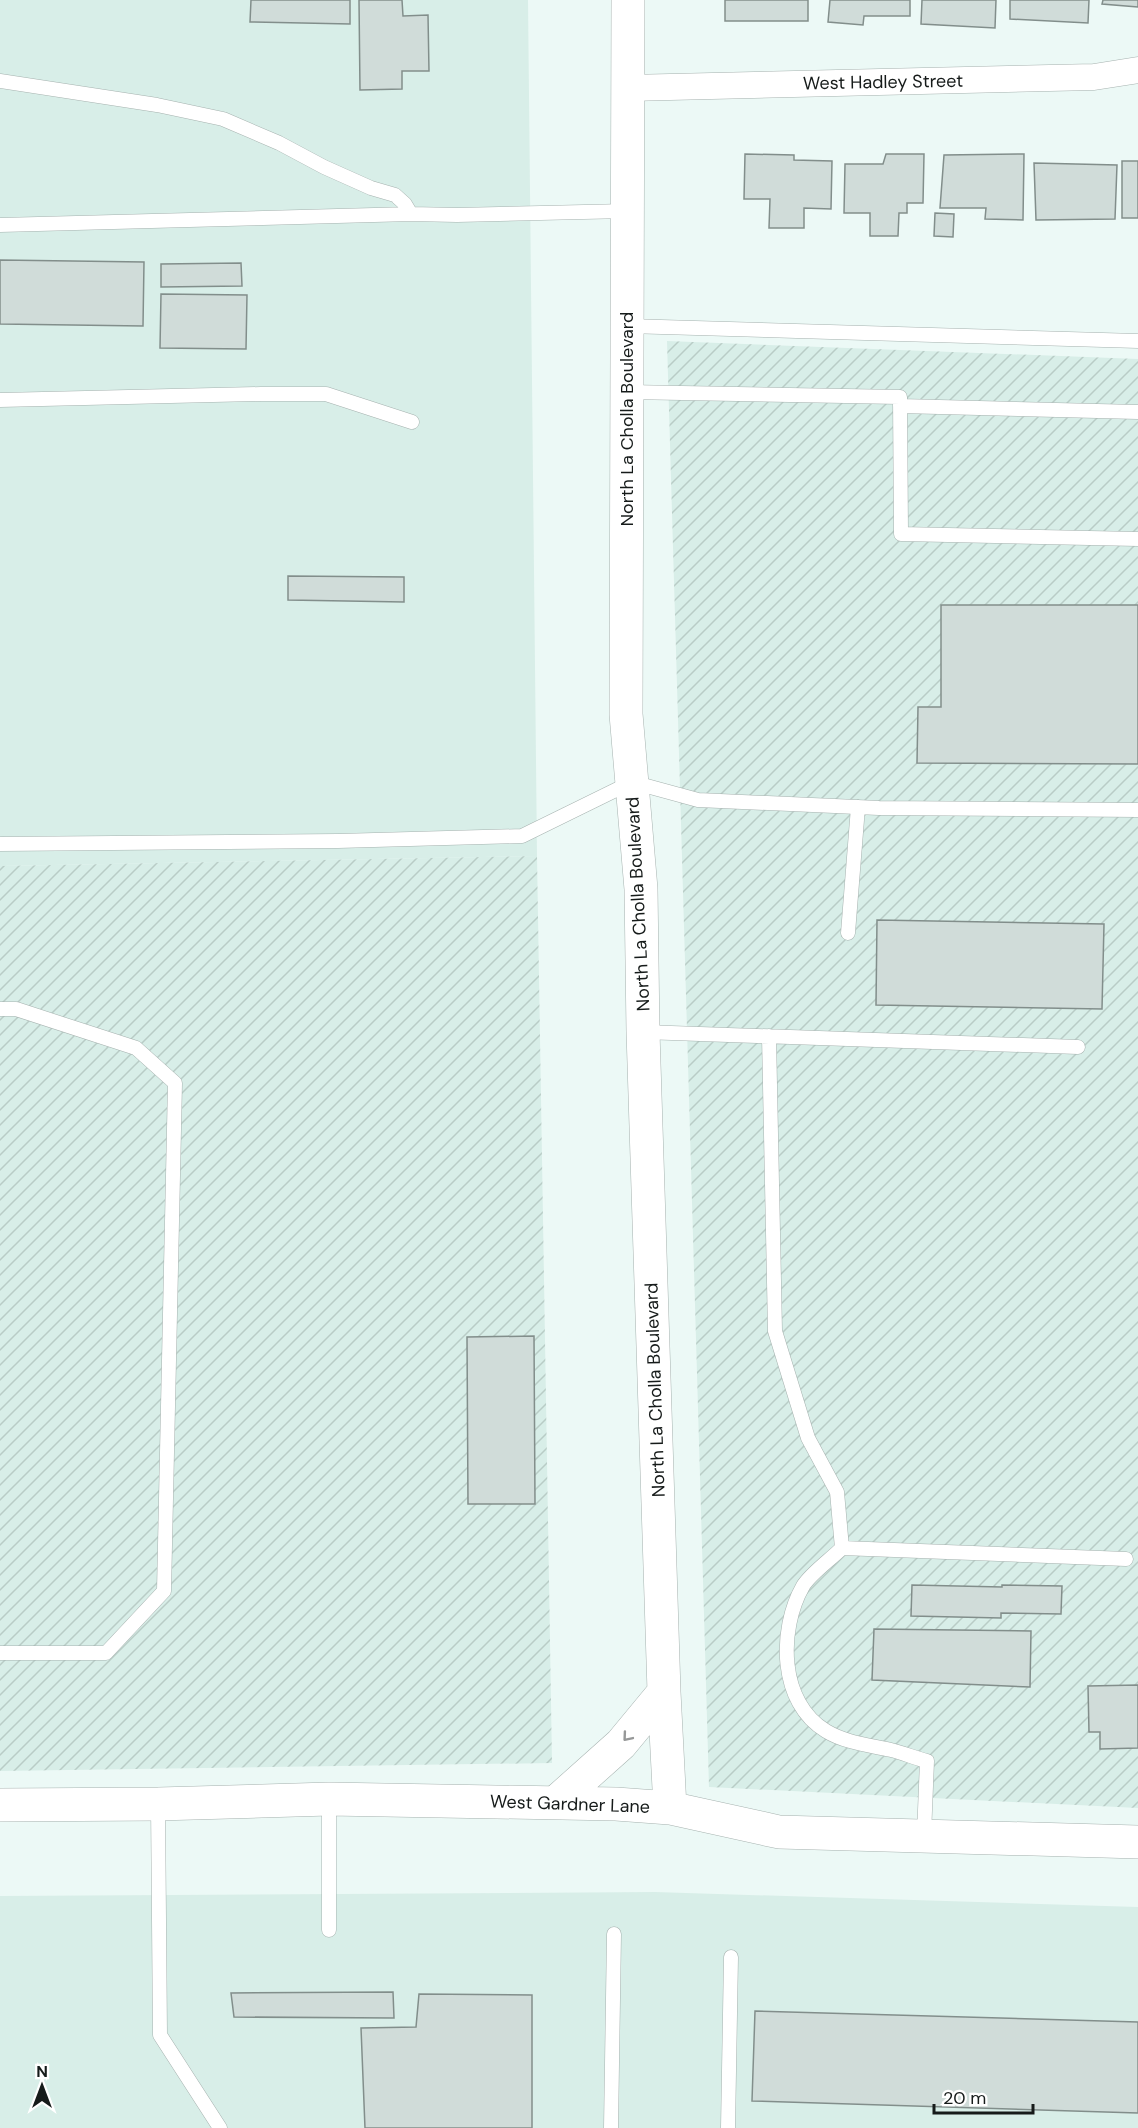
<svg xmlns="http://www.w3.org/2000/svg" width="1138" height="2128" font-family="'DM Sans',sans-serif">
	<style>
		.built { fill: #d8eee8 }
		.industrial { fill: url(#industrial-furrows) }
		.building { fill: #d0dcd9; stroke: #828e8b; stroke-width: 1.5 }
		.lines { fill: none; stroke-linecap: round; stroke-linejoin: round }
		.service-casing { stroke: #a6b2af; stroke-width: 15 }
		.minor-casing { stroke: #a6b2af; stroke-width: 27 }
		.tertiary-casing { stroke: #a6b2af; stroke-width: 34 }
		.service { stroke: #fff; stroke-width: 14 }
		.minor { stroke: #fff; stroke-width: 26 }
		.tertiary { stroke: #fff; stroke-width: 33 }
		.oneway { stroke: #969898 }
		.labels { text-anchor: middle; stroke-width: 4.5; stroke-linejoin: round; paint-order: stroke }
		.street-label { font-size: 18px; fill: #161b1a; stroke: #fff }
	</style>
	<defs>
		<pattern id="industrial-furrows" width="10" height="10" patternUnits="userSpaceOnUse" patternTransform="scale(1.5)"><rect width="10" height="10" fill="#d8eee8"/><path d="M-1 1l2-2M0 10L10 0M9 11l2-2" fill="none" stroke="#b9ccc6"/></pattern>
	</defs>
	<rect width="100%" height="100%" fill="#ecf9f6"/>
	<!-- built -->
	<path class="built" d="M0,0H528L537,856L0,866Z
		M655,1892L1138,1907V2128H0V1896Z"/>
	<!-- industrial -->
	<path class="industrial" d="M667,341L1138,359V1808L709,1787Z
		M537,856L552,1763L0,1771V866Z"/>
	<!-- building -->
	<path class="building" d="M251,0H350V24L250,22Z
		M359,0H402L403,16L428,15L429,71H402V89L360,90Z
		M725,0H808V21H725Z
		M830,0H910V16H864L863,25L828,22Z
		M922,0H996L995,28L921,24Z
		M1010,0H1089L1088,23L1010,19Z
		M1103,0H1138V7L1102,4Z
		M745,154L794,155V160L832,161L831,209L804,208V228H769L770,199H744Z
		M886,154H924L923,203H907V213H899L898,236H870V213H844L845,164H883Z
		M1024,154L1023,220L985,219L986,208H940L944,155Z
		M1122,161H1138V218H1122Z
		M1034,163L1117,165L1115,219L1036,220Z
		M935,213L954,214L953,237L934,236Z
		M0,260L144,262L143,326L0,324Z
		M241,263L242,286L161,287V264Z
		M161,294L247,295L246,349L160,348Z
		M288,576L404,577V602L288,600Z
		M941,605H1138V764L917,763L918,707H941Z
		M877,920L1104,924L1102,1009L876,1005Z
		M534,1336L535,1504H468L467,1337Z
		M912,1585L1002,1587V1585L1062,1586L1061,1614L1001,1613V1618L911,1616Z
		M874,1629L1031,1631L1030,1687L872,1680Z
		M1138,1685V1748L1100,1749V1732H1089L1088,1686Z
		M393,1992L394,2018L234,2017L231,1993Z
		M419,1994L532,1995V2128H365L361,2028L416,2027Z
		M755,2011L1138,2022V2113L752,2101Z"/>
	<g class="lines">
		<defs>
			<path id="service" d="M0,81L157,105L223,119L279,143L324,167L371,188L395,195L405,204L411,214
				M0,225L411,214L457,215L627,211
				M627,326L1138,341
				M627,392L900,397L901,534L1138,539
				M0,400L261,394H326L412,422
				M900,406L1138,412
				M0,844L338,841L522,836L632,782L698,800L879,808L1138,810
				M848,933L858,807
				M0,1009H16L136,1048L175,1083L164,1591L106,1653H0
				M643,1032L1078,1047
				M769,1036L775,1331L808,1438L837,1492L842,1548C831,1559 810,1574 803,1586C778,1630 779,1703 826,1731C846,1743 869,1745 891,1750C903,1753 915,1758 927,1761L924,1835
				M842,1548L1126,1559
				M329,1799V1930
				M158,1804L160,2035L220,2128
				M611,2128L614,1934
				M728,2128L731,1957"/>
			<path id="minor" d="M628,88L1094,77L1138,70"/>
			<path id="tertiary" d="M628,0L626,714L641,889L643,1032L664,1692L670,1808
				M555,1803L621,1744L664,1692
				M0,1805L158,1804L329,1799L616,1804L670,1808L779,1832L1138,1842"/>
		</defs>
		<!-- service casing -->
		<use href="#service" class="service-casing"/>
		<!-- minor casing -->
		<use href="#minor" class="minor-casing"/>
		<!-- tertiary casing -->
		<use href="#tertiary" class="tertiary-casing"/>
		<!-- service -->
		<use href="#service" class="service"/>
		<!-- minor -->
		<use href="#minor" class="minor"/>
		<!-- tertiary -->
		<use href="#tertiary" class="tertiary"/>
	</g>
	<!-- one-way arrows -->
	<defs><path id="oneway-chevron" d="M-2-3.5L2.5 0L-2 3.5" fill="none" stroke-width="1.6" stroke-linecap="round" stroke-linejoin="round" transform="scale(1.5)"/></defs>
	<use class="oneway" href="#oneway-chevron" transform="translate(627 1737) rotate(130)"/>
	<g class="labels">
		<!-- street labels -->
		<g class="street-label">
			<text transform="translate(883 82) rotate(-1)" y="6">West Hadley Street</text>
			<text transform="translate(627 419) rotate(-90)" y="6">North La Cholla Boulevard</text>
			<text transform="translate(638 904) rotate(-93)" y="6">North La Cholla Boulevard</text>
			<text transform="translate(655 1390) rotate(-92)" y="6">North La Cholla Boulevard</text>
			<text transform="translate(570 1804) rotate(2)" y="6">West Gardner Lane</text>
		</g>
	</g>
	<!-- north arrow -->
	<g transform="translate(42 2086)" stroke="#ffffff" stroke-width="4.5" paint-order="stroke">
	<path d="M0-4.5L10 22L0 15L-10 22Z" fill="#161b1a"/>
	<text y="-9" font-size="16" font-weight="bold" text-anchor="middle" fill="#161b1a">N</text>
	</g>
	<!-- scale -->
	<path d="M934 2104v9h99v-9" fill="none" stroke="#161b1a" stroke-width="3"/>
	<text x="943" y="2104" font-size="18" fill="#161b1a" stroke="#ffffff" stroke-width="4.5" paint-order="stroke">20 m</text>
</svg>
